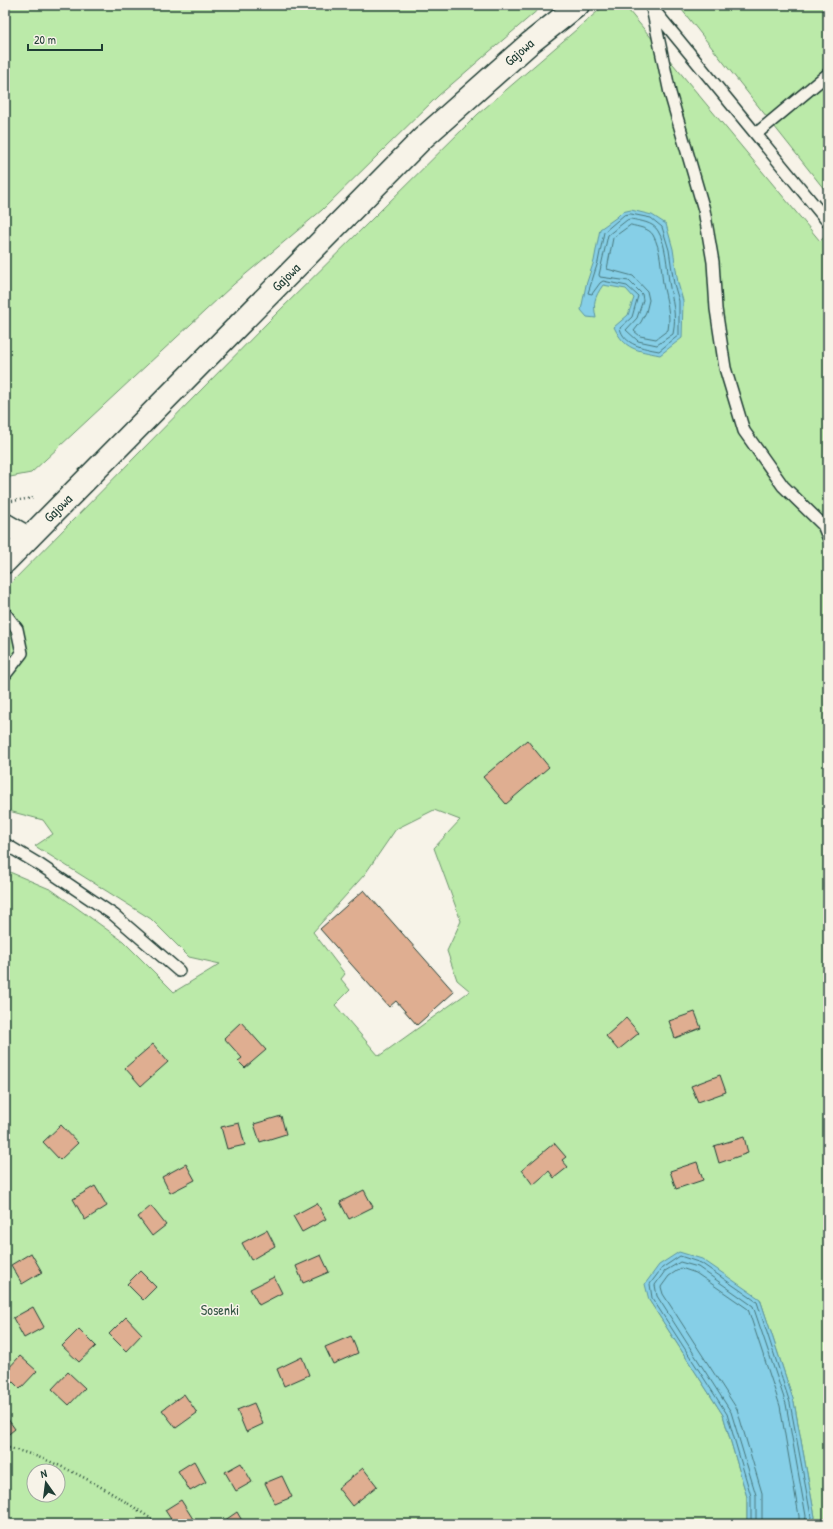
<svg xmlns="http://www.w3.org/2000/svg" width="833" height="1529" font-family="'Patrick Hand',sans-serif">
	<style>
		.green { fill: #bbeaa9; stroke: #6d946e; fill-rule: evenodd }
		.water { fill: #86cfe7; stroke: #5d959f }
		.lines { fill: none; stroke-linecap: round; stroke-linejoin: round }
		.shore { stroke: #48777c; stroke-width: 1 }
		.building { fill: #dfae91; stroke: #1f3d34 }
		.lane-casing { stroke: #1f3d34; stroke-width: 14 }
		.street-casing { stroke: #1f3d34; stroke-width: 24 }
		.secondary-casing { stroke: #1f3d34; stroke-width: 25 }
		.path { stroke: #1f3d34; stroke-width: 2.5; stroke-dasharray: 1 3; stroke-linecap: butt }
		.lane { stroke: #f7f3e8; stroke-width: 11 }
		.street { stroke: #f7f3e8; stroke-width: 21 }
		.secondary { stroke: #f7f3e8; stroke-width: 22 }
		.labels { text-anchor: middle; stroke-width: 3; stroke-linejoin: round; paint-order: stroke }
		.street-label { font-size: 14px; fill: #1f3d34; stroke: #f7f3e8 }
		.park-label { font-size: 14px; fill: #365746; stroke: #f7f3e8 }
	</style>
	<rect width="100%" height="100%" fill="#f7f3e8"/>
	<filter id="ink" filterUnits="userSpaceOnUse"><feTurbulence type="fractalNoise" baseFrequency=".025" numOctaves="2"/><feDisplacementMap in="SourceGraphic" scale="8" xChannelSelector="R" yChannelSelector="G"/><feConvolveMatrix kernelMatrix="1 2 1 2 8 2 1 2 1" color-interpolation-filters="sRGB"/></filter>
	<g filter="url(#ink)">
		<!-- green -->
		<path class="green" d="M5,5H539L540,8L438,96L322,210L234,284L31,473L5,478Z
			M605,5H624L820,241L828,234V1524H813L815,1517L794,1402L760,1299L649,1300L723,1415L747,1497V1524H5V870L52,890L123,941L174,992L220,964L189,957L151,919L35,846L53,834L43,820L5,810V589L269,321L478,114ZM434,810L460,820L434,848L461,921L447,951L457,980L470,991L379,1056L335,1005L350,990L341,979L345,974L313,932L365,874L396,829ZM34,1471H58V1495H34Z
			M678,5H828V194Z"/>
		<!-- water -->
		<path class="water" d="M631,210L652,215L666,224L673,249L678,283L683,301L682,338L660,355C636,350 625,350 614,327L628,315L634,298L626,289L603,285C594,298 593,303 596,318L587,317L581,310L586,285L594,261L600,229L617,217L622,212Z
			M679,1252L702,1259L760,1299L794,1402L815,1517L813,1524H747V1497L723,1415L649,1300L645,1284L659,1265Z"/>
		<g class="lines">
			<!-- shore -->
			<path class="shore" d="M631,214L651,218L662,227L669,250L674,284L679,301V335L659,351C643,348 624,345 620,328L632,317L638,296L627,286L603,281L600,283L592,294L588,293L598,262L604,232L624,215Z
				M631,219C640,221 653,222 658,231C666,244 667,267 669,282C672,300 677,315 673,334L657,345L638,341L626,330L637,318L643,300L642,294L629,281L600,277L599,275L608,235L627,220Z
				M631,225C638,227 649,228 653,235C661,249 661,268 663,284C666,299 671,314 668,330L656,339L640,336L634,331L641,322L646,312L649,300L647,291L633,276L607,269L613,238Z
				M751,1524V1496L727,1414L652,1298L650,1284L662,1268L680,1256L701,1263L757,1302L790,1403L811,1516L810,1524
				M756,1524V1495L731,1412L657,1296L655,1285L665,1271L680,1262L698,1267L753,1306L786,1404L806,1516L805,1524
				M762,1524V1493L737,1409L663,1294L661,1287L669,1276L681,1268L696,1273L748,1309L780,1406L799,1516V1524"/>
		</g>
		<!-- building -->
		<path class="building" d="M527,740L549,767L506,804L483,777Z
			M364,890L454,992L417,1025L396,1001L389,1007L320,929Z
			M695,1012L701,1028L675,1038L669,1021Z
			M626,1018L639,1033L618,1050L606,1036Z
			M241,1022L266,1050L245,1068L238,1061L242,1058L224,1038Z
			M153,1044L168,1062L141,1086L125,1068Z
			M720,1075L726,1092L698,1102L691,1086Z
			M281,1116L286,1134L260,1142L254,1124Z
			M239,1123L245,1145L227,1149L221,1127Z
			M61,1125L78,1143L60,1160L43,1142Z
			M744,1137L748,1153L719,1163L714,1146Z
			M554,1143L566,1157L562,1160L568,1167L554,1178L549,1171L533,1185L522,1170Z
			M697,1162L703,1180L676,1189L670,1171Z
			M186,1164L195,1180L170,1193L162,1177Z
			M95,1186L107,1206L85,1220L73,1199Z
			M364,1190L373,1207L349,1219L340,1202Z
			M317,1203L326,1219L302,1232L293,1216Z
			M151,1206L166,1225L152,1236L138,1217Z
			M267,1230L275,1246L251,1260L242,1243Z
			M31,1253L42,1272L22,1284L11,1265Z
			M321,1255L329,1272L303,1283L296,1266Z
			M140,1271L156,1287L143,1300L127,1284Z
			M274,1277L282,1293L259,1305L250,1289Z
			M33,1307L44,1327L24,1338L13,1318Z
			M126,1317L142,1334L126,1351L109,1334Z
			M79,1329L96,1346L79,1362L62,1346Z
			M351,1336L358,1353L333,1364L325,1347Z
			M20,1356L37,1371L20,1389L5,1374V1372Z
			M302,1357L309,1375L284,1386L277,1369Z
			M68,1372L85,1388L69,1405L52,1389Z
			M184,1394L197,1413L176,1428L162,1410Z
			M254,1403L263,1424L246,1432L237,1410Z
			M5,1415L15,1429L5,1437Z
			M194,1461L206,1482L190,1491L178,1471Z
			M241,1463L252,1482L236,1491L225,1472Z
			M363,1468L377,1486L352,1506L338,1488Z
			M282,1476L292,1497L275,1504L265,1483Z
			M181,1500L193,1519L186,1524H174L165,1510Z
			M237,1512L244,1524H221V1523Z"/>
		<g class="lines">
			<defs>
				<path id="lane" d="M652,8L670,93L704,210L713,262L716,309L725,368L744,431L783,486L823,525L828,537
					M654,10L828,222
					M756,134L828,74
					M5,613L17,629L22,653L5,675
					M5,844L40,865L114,915L179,971"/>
				<path id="street" d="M5,524L29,538"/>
				<path id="secondary" d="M5,562L423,138L530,43L578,5"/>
			</defs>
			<!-- lane casing -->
			<use href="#lane" class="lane-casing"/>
			<!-- street casing -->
			<use href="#street" class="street-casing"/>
			<!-- secondary casing -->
			<use href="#secondary" class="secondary-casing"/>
			<!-- path -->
			<path class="path" d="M12,501L33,498
				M5,1447C61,1460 112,1492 159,1524"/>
			<!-- lane -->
			<use href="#lane" class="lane"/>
			<!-- street -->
			<use href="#street" class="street"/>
			<!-- secondary -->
			<use href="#secondary" class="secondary"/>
		</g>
	</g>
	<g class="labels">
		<!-- street labels -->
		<g class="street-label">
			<text transform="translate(519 52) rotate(-41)" y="5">Gajowa</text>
			<text transform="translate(286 277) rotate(-45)" y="5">Gajowa</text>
			<text transform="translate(58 508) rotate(-45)" y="5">Gajowa</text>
		</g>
		<!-- park labels -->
		<g class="park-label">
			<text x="220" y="1315">Sosenki</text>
		</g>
	</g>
	<!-- margin -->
	<rect width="833" height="1529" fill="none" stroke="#f7f3e8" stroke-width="20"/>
	<rect x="10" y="10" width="813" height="1509" fill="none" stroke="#1f3d34" stroke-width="1.5" filter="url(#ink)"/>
	<!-- north arrow -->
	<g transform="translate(46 1483) rotate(346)"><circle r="19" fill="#f7f3e8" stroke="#a1aaa0"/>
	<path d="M0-3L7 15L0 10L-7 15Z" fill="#1f3d34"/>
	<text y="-6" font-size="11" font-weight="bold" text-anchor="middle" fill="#1f3d34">N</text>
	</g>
	<!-- scale -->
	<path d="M28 44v6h74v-6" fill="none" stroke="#1f3d34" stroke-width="2"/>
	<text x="34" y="44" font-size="12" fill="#1f3d34" stroke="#f7f3e8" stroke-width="3" paint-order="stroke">20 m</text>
</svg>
